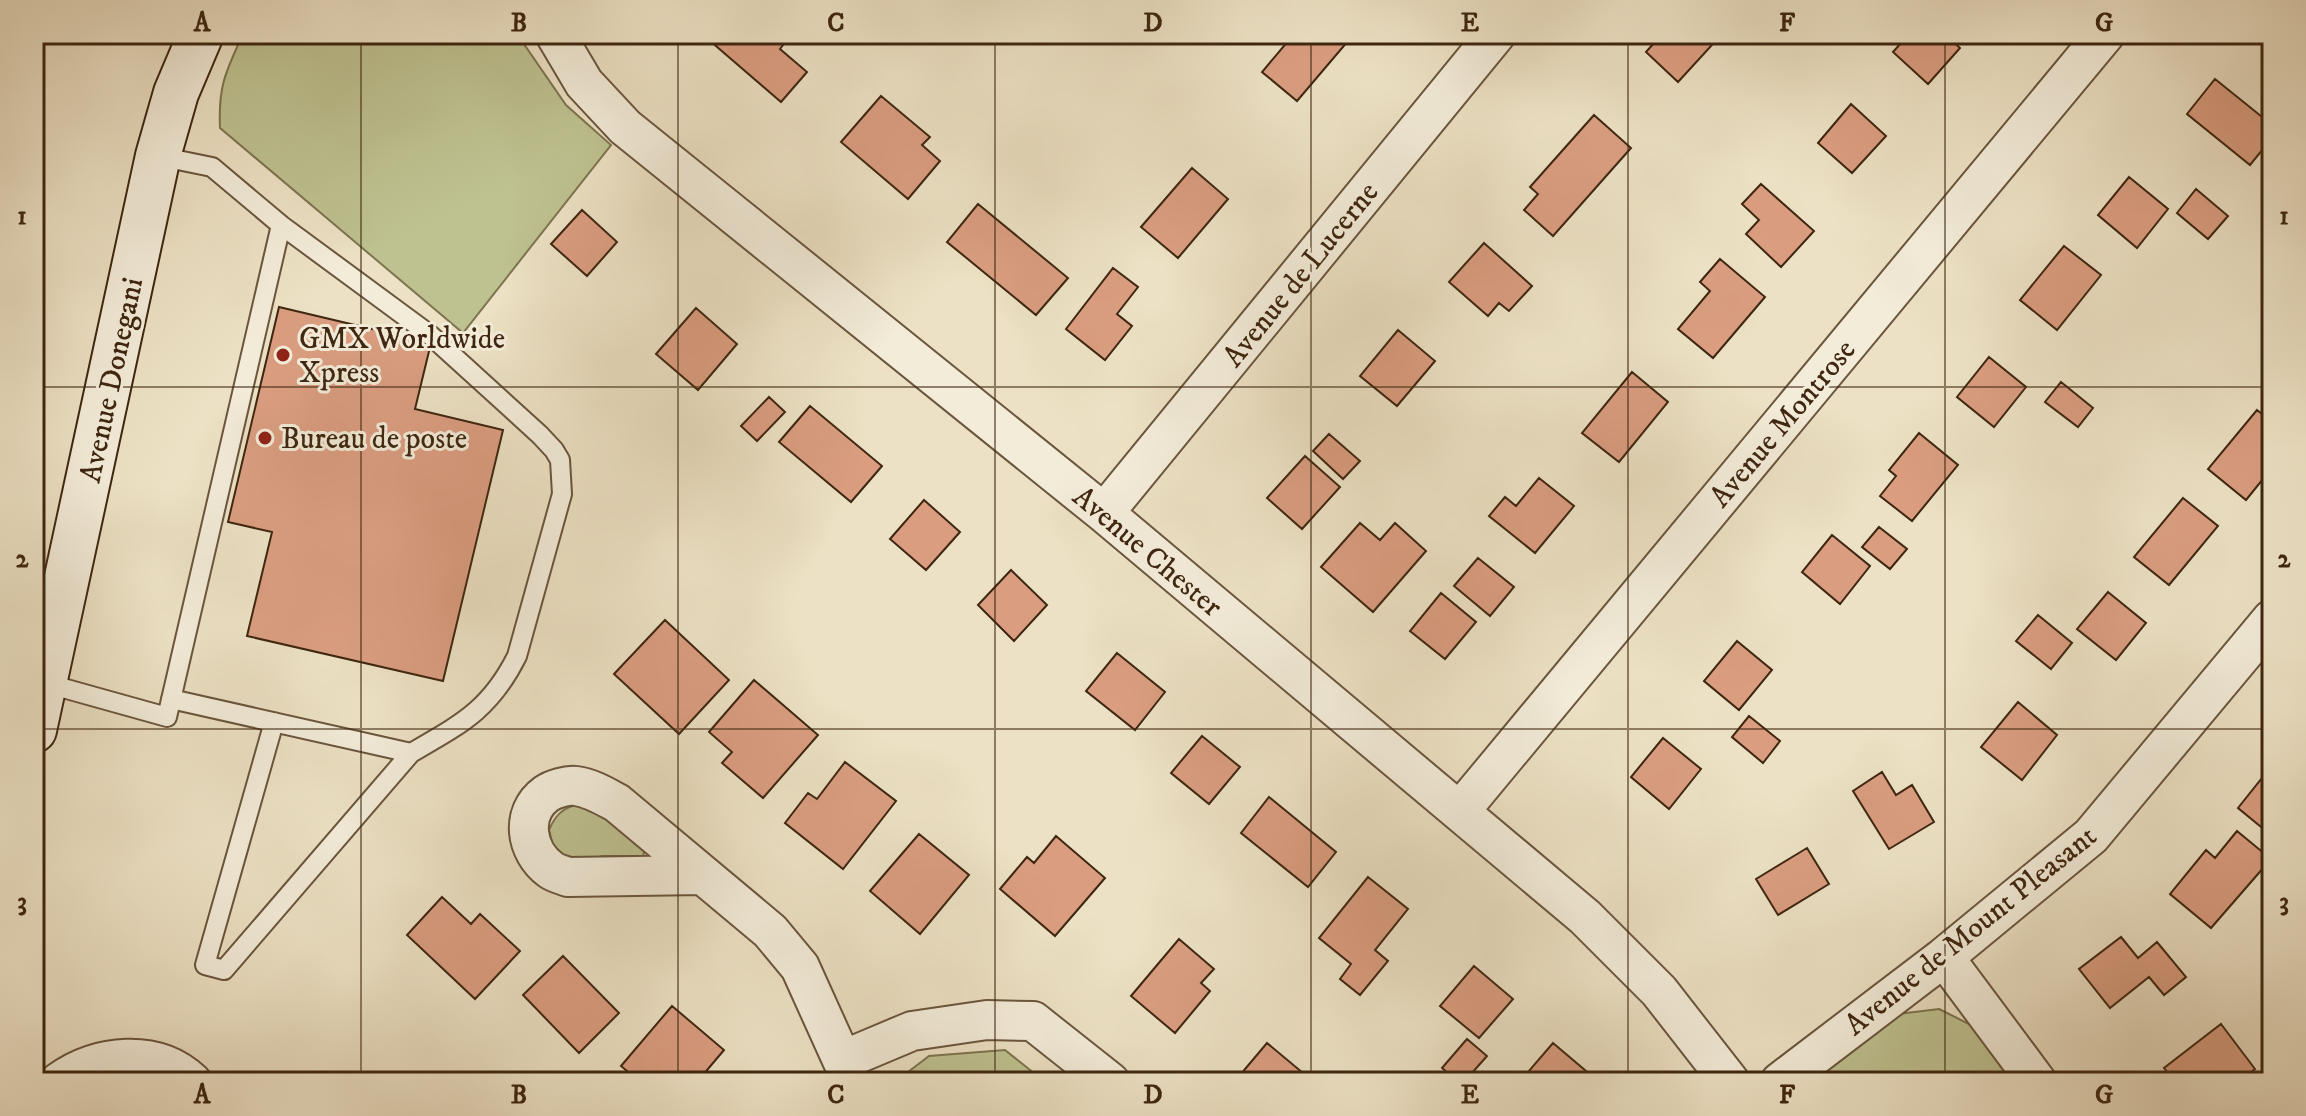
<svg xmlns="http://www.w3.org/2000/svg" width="2306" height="1116" font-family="'IM FELL DW Pica',serif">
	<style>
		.green { fill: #bec190; stroke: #7e7450; stroke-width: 2 }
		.building { fill: #da9d80; stroke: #3e2610; stroke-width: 2 }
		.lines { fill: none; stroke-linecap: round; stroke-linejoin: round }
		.service-casing { stroke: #6a553d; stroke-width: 22 }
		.minor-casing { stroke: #6a553d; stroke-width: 42 }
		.secondary-casing { stroke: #3e2610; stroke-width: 48 }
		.service { stroke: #f3ecd9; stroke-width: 18 }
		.minor { stroke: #f3ecd9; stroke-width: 38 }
		.secondary { stroke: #f3ecd9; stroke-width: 44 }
		.grid { fill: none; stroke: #3e2610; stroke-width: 2; stroke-opacity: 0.55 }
		.poi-dot { fill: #8f2418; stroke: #f3ecd9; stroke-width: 3 }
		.labels { text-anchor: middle; stroke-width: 6; stroke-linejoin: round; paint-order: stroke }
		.street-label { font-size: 30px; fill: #3e2610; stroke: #f3ecd9 }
		.poi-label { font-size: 30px; fill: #3e2610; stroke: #f3ecd9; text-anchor: start }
		.neatline { fill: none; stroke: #3e2610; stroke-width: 3 }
		.grid-label { font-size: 26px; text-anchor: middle; font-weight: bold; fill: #3e2610 }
	</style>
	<rect width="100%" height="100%" fill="#ece1c4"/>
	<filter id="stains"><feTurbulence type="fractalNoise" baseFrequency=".0025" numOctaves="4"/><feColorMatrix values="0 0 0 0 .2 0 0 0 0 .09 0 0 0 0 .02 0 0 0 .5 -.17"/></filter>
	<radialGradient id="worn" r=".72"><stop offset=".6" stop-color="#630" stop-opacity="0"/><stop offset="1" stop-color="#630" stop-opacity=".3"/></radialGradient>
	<!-- green -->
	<path class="green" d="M243,34H517L566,105L611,145L463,333L220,128C218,86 226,71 243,34Z
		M577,805L594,808L645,849L643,856H602L578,864H570L553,846L549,830C555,816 562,808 577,805Z
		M1939,1009L1971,1025L2012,1082H1810L1898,1014Z
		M1005,1050L1045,1082H895L929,1056Z"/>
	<!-- building -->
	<path class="building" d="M702,34H777L786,41L780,49L807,72L781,102Z
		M1294,34H1354L1297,101L1262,72Z
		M1662,34H1722L1678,82L1646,52Z
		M1909,34H1945L1960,48L1928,84L1893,52Z
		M2215,79L2272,125V138L2250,165L2187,114Z
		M881,96L930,137L922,145L940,161L908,199L841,142Z
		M1851,104L1886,136L1852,173L1818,143Z
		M1594,115L1631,148L1553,236L1524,210L1538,194L1530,187Z
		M1192,168L1228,199L1178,258L1141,227Z
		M2129,177L2168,209L2137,248L2098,215Z
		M1761,184L1814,231L1781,267L1746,234L1759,220L1742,204Z
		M2196,189L2228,216L2208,239L2177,213Z
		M978,204L1068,278L1036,315L947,242Z
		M582,210L617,242L587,276L551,244Z
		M1484,243L1532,286L1509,311L1499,303L1488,316L1449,282Z
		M2064,246L2101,275L2057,330L2020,300Z
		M1720,259L1765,297L1713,358L1678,329L1710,291L1700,282Z
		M1113,268L1138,287L1117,314L1132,326L1105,360L1066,329Z
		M279,307L431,343L415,409L503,430L443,681L247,636L272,532L228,522Z
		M696,308L737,344L698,390L656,354Z
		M1398,330L1435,361L1397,406L1360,376Z
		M1989,357L2026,387L1994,427L1957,397Z
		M1632,372L1668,402L1619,462L1582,433Z
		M2061,382L2093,408L2078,427L2045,402Z
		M769,397L785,412L757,441L741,426Z
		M810,406L882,466L851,502L779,442Z
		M2257,410L2272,422V468L2246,500L2208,469Z
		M1919,433L1958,465L1912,521L1880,496L1896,476L1889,470Z
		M1329,434L1360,461L1343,479L1313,451Z
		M1305,456L1340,487L1302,529L1267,498Z
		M1539,478L1574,506L1535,553L1489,516L1505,497L1516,506Z
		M2183,498L2218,526L2169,585L2134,557Z
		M924,500L960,532L926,570L890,539Z
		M1360,523L1380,540L1395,523L1426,551L1373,612L1321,567Z
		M1879,527L1907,549L1890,569L1862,547Z
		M1832,535L1870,566L1840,604L1802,572Z
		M1478,558L1514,587L1490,616L1454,586Z
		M1011,570L1047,605L1014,641L978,605Z
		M2108,592L2146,623L2116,660L2077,629Z
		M1441,593L1476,622L1445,659L1410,631Z
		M2038,615L2072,643L2051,669L2016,641Z
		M665,620L729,680L679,734L614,674Z
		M1737,641L1772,670L1739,710L1704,681Z
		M1117,653L1165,692L1135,730L1086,691Z
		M754,680L818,735L763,798L722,763L732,752L709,732Z
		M2018,702L2057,735L2022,780L1981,747Z
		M1749,716L1780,741L1763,763L1732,737Z
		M1202,736L1240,767L1209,804L1171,773Z
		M1663,738L1701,769L1669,809L1631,777Z
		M845,762L896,801L843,869L785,823L808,793L817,799Z
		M1882,772L1896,795L1912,785L1934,822L1889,849L1853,791Z
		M2266,773L2272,778V836L2238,808Z
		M1269,797L1336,852L1308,887L1241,833Z
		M2237,831L2271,859L2211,928L2170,894L2206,850L2215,858Z
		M919,834L969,875L920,934L870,891Z
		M1056,836L1105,878L1055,936L1000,889L1027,857L1034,863Z
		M1807,848L1829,884L1778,915L1756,879Z
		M1368,877L1408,909L1375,950L1388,961L1360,995L1340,979L1351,964L1319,938Z
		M442,897L471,924L480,914L520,951L475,999L407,935Z
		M2121,937L2138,958L2157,942L2186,977L2164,995L2149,977L2110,1008L2079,969Z
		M1179,939L1214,969L1201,983L1210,991L1175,1033L1131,996Z
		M563,956L619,1013L579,1053L523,995Z
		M1474,966L1513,999L1479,1038L1440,1006Z
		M672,1006L724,1050L697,1082H640L621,1066Z
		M2221,1024L2255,1069L2239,1082H2175L2164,1068Z
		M1467,1039L1487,1056L1464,1082H1458L1442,1068Z
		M1267,1043L1303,1073L1295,1082H1237L1235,1081Z
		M1553,1043L1593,1077L1589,1082H1525L1522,1079Z"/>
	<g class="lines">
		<defs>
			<path id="service" d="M281,225L429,334L540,435L554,450L560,460L562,494L517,656C490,710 461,724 411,753
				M45,683L167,717L281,225L212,167L158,156
				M171,699C251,717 331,735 411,753L224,970L205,965L274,722"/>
			<path id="minor" d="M555,34L584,83L625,127L1104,513L1585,917L1659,991L1730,1082
				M1104,513L1496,34
				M1460,811L2105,34
				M702,875L568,877C563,875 555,873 551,870C525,851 520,813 546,794C553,789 567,785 576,786C591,788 604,796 617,803L770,931L800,967L852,1082
				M1944,957L2037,1082
				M843,1060L912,1031L987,1020L1033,1021L1110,1082
				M59,1082C98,1054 156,1048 192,1082
				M1780,1082L1944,957L2091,836L2272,619"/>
			<path id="secondary" d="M34,730L158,156L176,93L201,34"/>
		</defs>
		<!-- service casing -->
		<use href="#service" class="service-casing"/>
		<!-- minor casing -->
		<use href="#minor" class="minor-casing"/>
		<!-- secondary casing -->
		<use href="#secondary" class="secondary-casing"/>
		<!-- service -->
		<use href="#service" class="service"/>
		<!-- minor -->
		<use href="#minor" class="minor"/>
		<!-- secondary -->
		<use href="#secondary" class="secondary"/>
	</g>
	<!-- grid -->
	<path class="grid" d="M361,34V1082M678,34V1082M995,34V1082M1311,34V1082M1628,34V1082M1945,34V1082M34,387H2272M34,729H2272"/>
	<!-- markers -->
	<g class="poi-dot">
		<circle cx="283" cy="355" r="8"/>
		<circle cx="265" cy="438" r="8"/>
	</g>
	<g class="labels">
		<!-- street labels -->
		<g class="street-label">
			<text transform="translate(1300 274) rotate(-51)" y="10">Avenue de Lucerne</text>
			<text transform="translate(111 380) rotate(-78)" y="10">Avenue Donegani</text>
			<text transform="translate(1782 423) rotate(-50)" y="10">Avenue Montrose</text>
			<text transform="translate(1148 551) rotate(40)" y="10">Avenue Chester</text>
			<text transform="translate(1970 930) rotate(-39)" y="10">Avenue de Mount Pleasant</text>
		</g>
		<!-- poi labels -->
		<g class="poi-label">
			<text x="299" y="348">GMX Worldwide<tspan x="299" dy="34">Xpress</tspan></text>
			<text x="281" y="448">Bureau de poste</text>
		</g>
	</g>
	<!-- margin -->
	<rect width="2306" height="1116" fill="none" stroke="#ece1c4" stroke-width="88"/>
	<rect x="44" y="44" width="2218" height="1028" class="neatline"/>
	<g class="grid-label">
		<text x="202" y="31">A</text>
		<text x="519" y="31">B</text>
		<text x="836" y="31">C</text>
		<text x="1153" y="31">D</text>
		<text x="1470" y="31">E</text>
		<text x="1787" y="31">F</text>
		<text x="2104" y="31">G</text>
		<text x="22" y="224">1</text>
		<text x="2284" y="224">1</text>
		<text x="22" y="567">2</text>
		<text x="2284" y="567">2</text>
		<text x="22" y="910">3</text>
		<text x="2284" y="910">3</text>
		<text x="202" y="1103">A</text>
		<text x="519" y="1103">B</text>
		<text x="836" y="1103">C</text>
		<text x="1153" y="1103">D</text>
		<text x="1470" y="1103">E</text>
		<text x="1787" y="1103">F</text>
		<text x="2104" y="1103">G</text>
	</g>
	<rect width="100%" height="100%" filter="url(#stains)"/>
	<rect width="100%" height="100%" fill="url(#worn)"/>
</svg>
